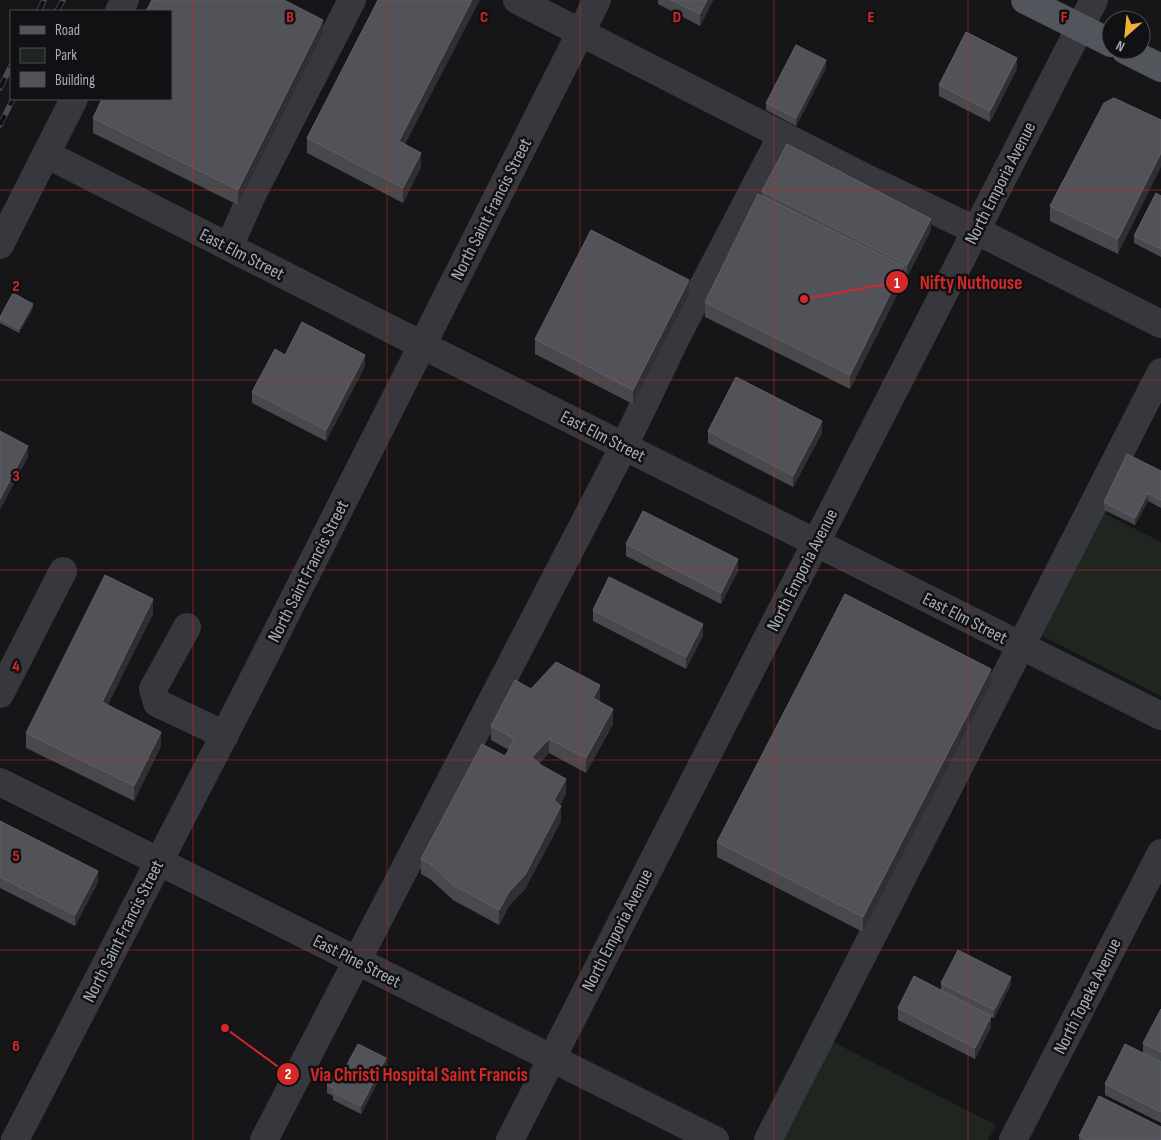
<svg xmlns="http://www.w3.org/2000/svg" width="1161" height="1140" font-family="'Sofia Sans Condensed',sans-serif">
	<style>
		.green { fill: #1e261f }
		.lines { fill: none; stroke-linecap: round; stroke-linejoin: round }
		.minor { stroke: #37383d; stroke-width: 28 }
		.major { stroke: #53555c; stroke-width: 28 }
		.rail-casing { stroke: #4a4c52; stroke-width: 5.5 }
		.rail { stroke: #111113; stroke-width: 4; stroke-dasharray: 11; stroke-linecap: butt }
		.wall { fill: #47494d }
		.shaded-wall { fill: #2f3033 }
		.building { fill: #525359; stroke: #5f6168 }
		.grid { fill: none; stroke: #d62828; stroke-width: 1; stroke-opacity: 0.55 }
		.labels { text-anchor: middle; stroke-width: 5; stroke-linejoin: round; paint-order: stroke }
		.street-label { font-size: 18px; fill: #a8adb8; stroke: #111113 }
		.grid-label { font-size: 16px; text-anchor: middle; font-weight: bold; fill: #d62828; stroke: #111113; stroke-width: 5; stroke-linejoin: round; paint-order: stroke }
		.leader { fill: none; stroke: #d62828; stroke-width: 2 }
		.callout-dot { fill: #d62828; stroke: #111113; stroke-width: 2 }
		.mark-label { font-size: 15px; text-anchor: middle; font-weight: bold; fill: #fff }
		.callout-label { font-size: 19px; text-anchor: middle; font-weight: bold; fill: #d62828; stroke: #111113; stroke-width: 5; stroke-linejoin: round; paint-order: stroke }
	</style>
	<rect width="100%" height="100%" fill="#161618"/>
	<!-- green -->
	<path class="green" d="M1102,512L1161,542V696L1040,635Z
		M831,1041L996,1125L988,1140H781Z"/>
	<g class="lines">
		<!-- minor -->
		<path class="minor" d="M517,0L870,180L975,230L1161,324
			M119,11L125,0
			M46,154L422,345L1161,716
			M0,245L74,99
			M229,247L252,195L352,0
			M187,627L153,689L157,703L225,735
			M0,694L63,571
			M0,782L715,1140
			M15,1140L243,699L597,0
			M264,1140L624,446L678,334L782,135
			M510,1140L1094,0
			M768,1140L1161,372
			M1013,1140L1161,853"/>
		<!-- major -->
		<path class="major" d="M1025,0L1111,43
			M1125,50L1161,68"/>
		<defs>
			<path id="rail" d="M39,11L44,0
				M57,11L63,0
				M0,88L11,66
				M0,125L13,99"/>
		</defs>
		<!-- rail casing -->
		<use href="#rail" class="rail-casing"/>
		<!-- rail -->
		<use href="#rail" class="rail"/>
	</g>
	<!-- wall -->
	<path class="wall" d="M658,0H713L700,26L658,4Z
		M323,34L238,205L93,133V118Z
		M826,68L796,126L766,110V103Z
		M1017,69L990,122L939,96V85Z
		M1161,120L1118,254L1050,221V206Z
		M307,138L405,144L421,167L403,203L307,153Z
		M762,191L931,230L907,277L904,276V281L850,389L705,317V302L762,196Z
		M1161,196V257L1134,243V236Z
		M689,295L633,404L535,354V339Z
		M33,308L19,333L0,323V317Z
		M285,355L365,366L326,441L252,403V392Z
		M708,431L822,433L793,487L708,443Z
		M1161,471V508L1148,501L1135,525L1104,510V502Z
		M626,544L738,571L721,604L626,556Z
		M593,610L703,636L686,669L593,621Z
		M153,614L107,705L161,746L134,801L26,748V733Z
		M991,684L863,932L717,857V842Z
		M531,689L600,700L599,702L613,724L586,773L549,753L539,764L566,793L560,805L561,821L525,889L509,906L499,925L453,900L430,879L421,874V859L505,756L509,750L491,740V726Z
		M0,821L98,882L75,926L0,888Z
		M941,983L1011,984L994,1018L991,1017V1027L975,1059L898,1020V1008L941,990Z
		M1161,1009V1123L1105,1095V1084L1143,1053V1043Z
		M386,1066L361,1114L333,1100V1096L327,1093V1085L340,1078Z
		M1079,1136L1161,1140H1079Z"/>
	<!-- shaded-wall -->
	<path class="shaded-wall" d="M472,0H480L399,156V141Z
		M707,0H713L700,26V14Z
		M323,20V34L238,205V190Z
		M1017,58V69L990,122V111Z
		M826,60V68L796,126V118Z
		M421,153V167L403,203V188Z
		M1161,153V167L1118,254V239Z
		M931,219V230L907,277V265Z
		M904,266V281L850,389V375Z
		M689,280V295L633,404V390Z
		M33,304V308L19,333V329Z
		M365,355V366L326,441V430Z
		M822,421V433L793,487V476Z
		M28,446V457L0,510V499Z
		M1148,493V501L1135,525V518Z
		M738,559V571L721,604V593Z
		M153,599V614L102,717V702Z
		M703,624V636L686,669V657Z
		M991,669V684L863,932V917Z
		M600,685V700L593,713V698Z
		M613,709V724L586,773V758Z
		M161,732V746L134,801V786Z
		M549,739V753L532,771V757Z
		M566,779V793L554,815V800Z
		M561,806V821L525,889L509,906L499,925V910L509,892Z
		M98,871V882L75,926V915Z
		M1011,977V984L994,1018V1010Z
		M991,1016V1027L975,1059V1048Z
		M386,1058V1066L361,1114V1106Z"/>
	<!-- building -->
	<path class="building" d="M152,0H284L323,20L238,190L93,118L102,99H171V11H146Z
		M378,0H472L399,141L421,153L403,188L307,138Z
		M671,0H707L700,14Z
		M966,32L1017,58L990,111L939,85Z
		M796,45L826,60L796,118L766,103Z
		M1114,98L1161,120V153L1118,239L1050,206L1104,103Z
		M787,144L931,219L907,265L762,191Z
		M1156,193L1161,196V249L1134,236Z
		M758,194L904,266L850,375L705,302Z
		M591,230L689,280L633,390L535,339Z
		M13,293L33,304L19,329L0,319V317Z
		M302,322L365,355L326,430L252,392L275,349L285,355Z
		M736,377L822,421L793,476L708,431Z
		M0,431L28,446L0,499Z
		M1127,454L1161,471V500L1148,493L1135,518L1104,502Z
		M643,511L738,559L721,593L626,544Z
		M105,575L153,599L102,702L161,732L134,786L26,733Z
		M609,577L703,624L686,657L593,610Z
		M845,594L991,669L863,917L717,842Z
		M556,662L600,685L593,698L613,709L586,758L549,739L532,757L541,765L566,779L554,800L561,806L525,875L509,892L499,910L453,885L430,864L421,859L482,744L505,756L514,740L510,736L491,726L515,680L531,689Z
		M0,821L98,871L75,915L0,877Z
		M958,950L1011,977L994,1010L941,983Z
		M914,976L991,1016L975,1048L898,1008Z
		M1161,1009V1052L1143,1043Z
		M358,1044L386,1058L361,1106L333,1092L335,1089L327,1085L333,1074L340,1078Z
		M1125,1044L1161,1062V1112L1105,1084Z
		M1099,1096L1161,1127V1140H1087L1079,1136Z"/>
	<!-- grid -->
	<path class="grid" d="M193,0V1140M387,0V1140M580,0V1140M774,0V1140M968,0V1140M0,190H1161M0,380H1161M0,570H1161M0,760H1161M0,950H1161"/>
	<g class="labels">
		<!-- street labels -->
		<g class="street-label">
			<text transform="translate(1000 183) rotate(-63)" y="6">North Emporia Avenue</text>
			<text transform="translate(491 209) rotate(-63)" y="6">North Saint Francis Street</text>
			<text transform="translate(242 254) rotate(27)" y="6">East Elm Street</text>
			<text transform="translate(603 436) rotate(27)" y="6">East Elm Street</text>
			<text transform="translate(802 570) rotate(-63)" y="6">North Emporia Avenue</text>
			<text transform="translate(308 571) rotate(-63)" y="6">North Saint Francis Street</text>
			<text transform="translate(965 618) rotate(27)" y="6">East Elm Street</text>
			<text transform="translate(617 930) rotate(-63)" y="6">North Emporia Avenue</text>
			<text transform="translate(123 931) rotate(-63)" y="6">North Saint Francis Street</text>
			<text transform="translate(357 961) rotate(27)" y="6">East Pine Street</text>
			<text transform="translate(1087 996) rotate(-63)" y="6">North Topeka Avenue</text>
		</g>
	</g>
	<g class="grid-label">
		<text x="290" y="22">B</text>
		<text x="484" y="22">C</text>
		<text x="677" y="22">D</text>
		<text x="871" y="22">E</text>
		<text x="1064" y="22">F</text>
		<text x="16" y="291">2</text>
		<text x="16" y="481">3</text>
		<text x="16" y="671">4</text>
		<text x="16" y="861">5</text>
		<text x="16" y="1051">6</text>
	</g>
	<!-- callouts -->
	<path class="leader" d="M804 299L897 282M225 1028L288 1074"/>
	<g class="callout-dot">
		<circle cx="804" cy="299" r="5"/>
		<circle cx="225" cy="1028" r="5"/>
		<circle cx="897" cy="282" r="12"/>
		<circle cx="288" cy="1074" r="12"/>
	</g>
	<g class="mark-label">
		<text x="897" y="288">1</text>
		<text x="288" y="1079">2</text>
	</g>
	<g class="callout-label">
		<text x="971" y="289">Nifty Nuthouse</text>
		<text x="419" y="1081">Via Christi Hospital Saint Francis</text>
	</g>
	<!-- legend -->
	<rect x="10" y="10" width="162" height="90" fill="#111113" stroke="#4d4f55"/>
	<rect x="20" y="26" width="25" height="8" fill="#53555c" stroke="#4d4f55"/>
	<text x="55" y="35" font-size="15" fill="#a8adb8">Road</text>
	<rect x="20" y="48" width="25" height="15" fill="#1e261f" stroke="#4d4f55"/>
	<text x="55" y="60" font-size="15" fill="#a8adb8">Park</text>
	<rect x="20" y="72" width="25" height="15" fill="#525359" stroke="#4d4f55"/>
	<text x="55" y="85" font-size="15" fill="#a8adb8">Building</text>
	<!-- north arrow -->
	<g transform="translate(1126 35) rotate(207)"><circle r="24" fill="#111113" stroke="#4d4f55"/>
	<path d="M0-4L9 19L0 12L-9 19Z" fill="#f2b134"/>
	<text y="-8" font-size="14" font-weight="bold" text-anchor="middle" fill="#a8adb8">N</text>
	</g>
</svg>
